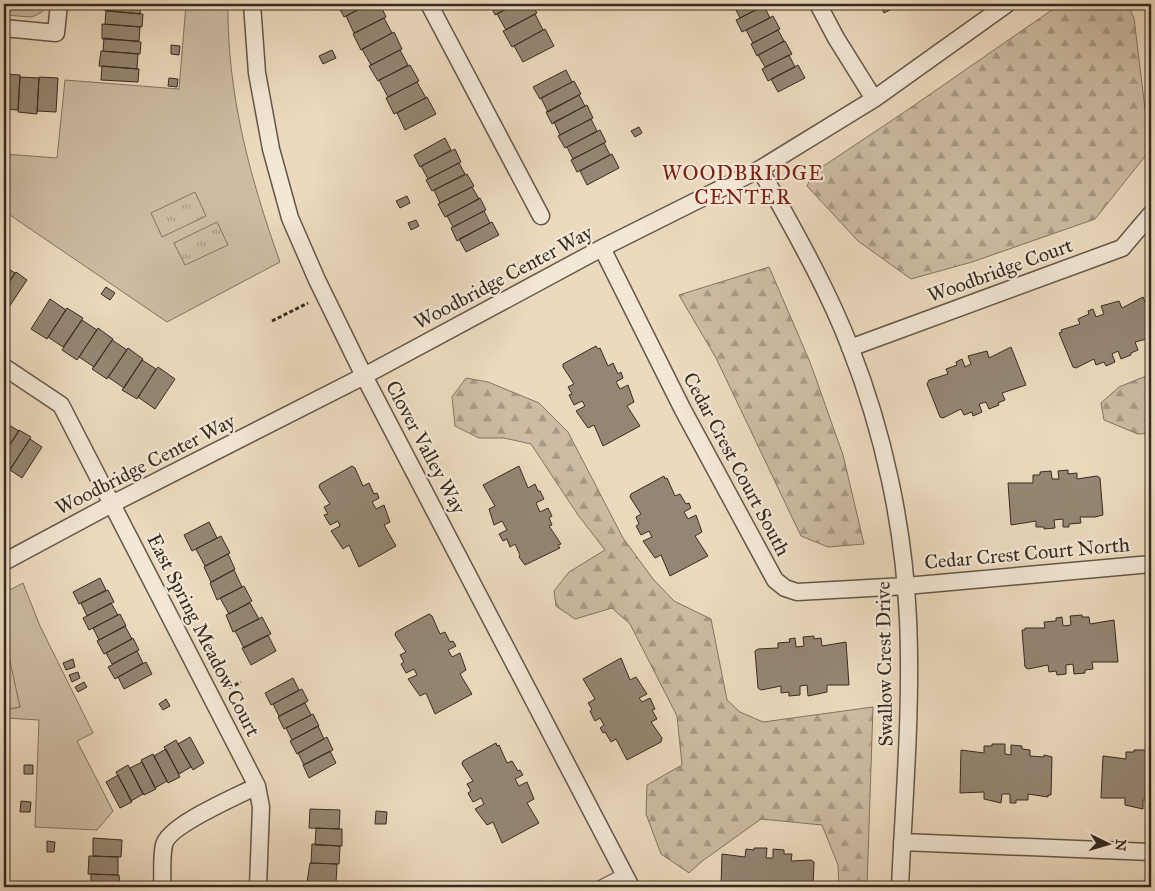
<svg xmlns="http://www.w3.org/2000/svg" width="1155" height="891" font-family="'IM FELL Great Primer',serif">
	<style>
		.grass { fill: #cdbca3; stroke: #827462 }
		.forest { fill: url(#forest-firs); stroke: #827462 }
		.park { fill: url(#park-tufts); stroke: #827462 }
		.building { fill: #958673; stroke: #372b21 }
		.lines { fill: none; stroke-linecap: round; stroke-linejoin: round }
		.lane-casing { stroke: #645748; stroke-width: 11 }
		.street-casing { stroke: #645748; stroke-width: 19 }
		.path { stroke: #372b21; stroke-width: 3; stroke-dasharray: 4 2.5; stroke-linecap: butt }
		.lane { stroke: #f3e7d5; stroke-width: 9 }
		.street { stroke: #f3e7d5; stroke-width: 16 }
		.labels { text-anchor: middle; stroke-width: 4.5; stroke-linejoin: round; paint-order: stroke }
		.street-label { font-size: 20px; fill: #372b21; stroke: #f3e7d5 }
		.neighbourhood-label { font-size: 21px; letter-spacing: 1px; fill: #7a1f14; stroke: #f3e7d5 }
	</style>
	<defs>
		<pattern id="forest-firs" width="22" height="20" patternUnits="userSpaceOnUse" patternTransform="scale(1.25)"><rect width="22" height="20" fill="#cdbca3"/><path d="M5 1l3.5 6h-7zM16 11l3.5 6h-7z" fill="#a79984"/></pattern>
		<pattern id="park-tufts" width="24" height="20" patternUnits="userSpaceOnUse" patternTransform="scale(1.25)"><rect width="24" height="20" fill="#cdbca3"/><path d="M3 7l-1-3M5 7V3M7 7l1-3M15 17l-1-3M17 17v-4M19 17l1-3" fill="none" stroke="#a79984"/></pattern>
	</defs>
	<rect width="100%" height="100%" fill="#ecdabe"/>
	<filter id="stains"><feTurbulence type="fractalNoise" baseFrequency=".004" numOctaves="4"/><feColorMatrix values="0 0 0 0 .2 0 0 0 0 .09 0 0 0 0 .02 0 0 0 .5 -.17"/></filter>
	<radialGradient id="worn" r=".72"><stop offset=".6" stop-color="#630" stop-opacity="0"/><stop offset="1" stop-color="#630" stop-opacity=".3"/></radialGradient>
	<!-- grass -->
	<path class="grass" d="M4,4H45L42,12L32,17L4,15Z
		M186,4H228C227,94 250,178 280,262L167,322L4,211V154L57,158L65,80L179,89Z
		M23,583L40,626L93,733L77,741L113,811L97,830L35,827L39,720L4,718V710L20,707L6,647L4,648V593Z"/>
	<!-- forest -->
	<path class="forest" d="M1068,4H1127L1134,18L1150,150L1095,219L972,262L911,279L858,241L807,186L813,173L903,113L1059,5Z
		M769,267L810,362L843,455L864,544L828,547L801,536L716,358L679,295Z
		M1151,374V433L1138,434L1104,420L1101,403L1119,387Z
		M466,378L488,382L539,403L568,432L623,538L653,579L674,601L711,619L727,700L740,712L763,722L873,707L867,887H839L838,865L822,825L761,819L701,862L689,873L661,854L646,814L647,785L682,765L677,716L630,624L612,608L575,619L556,606L554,591L569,572L605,550L578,515L531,444L504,438H479L455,426L452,397Z"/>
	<!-- park -->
	<path class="park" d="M195,192L206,216L162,237L151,213Z
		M217,222L228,245L185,265L174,243Z
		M7,647L20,707L4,710V648Z"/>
	<!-- building -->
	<path class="building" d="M104,4H141L140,14L104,10Z
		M337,4H369L344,17Z
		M369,4H380L386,17L354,33L346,16Z
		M490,4H516L495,15Z
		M516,4H532L537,13L506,30L497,14Z
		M739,4H767L740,18L734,6Z
		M879,4H901L884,13Z
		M764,6L770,18L742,32L736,20Z
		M106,11L143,14L142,27L105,24Z
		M535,14L543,30L512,47L503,31Z
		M773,16L780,29L753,43L746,30Z
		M384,18L392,33L361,50L353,34Z
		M102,24L140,27L139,41L102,39Z
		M545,29L554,46L523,62L514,46Z
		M778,30L784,41L757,56L751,44Z
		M394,32L402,49L371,65L362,49Z
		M104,38L141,42L140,54L103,51Z
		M785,41L792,54L765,67L758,55Z
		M171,45L180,46L179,55L171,54Z
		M332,50L336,58L323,64L319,56Z
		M400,50L408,65L378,81L369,66Z
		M101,51L138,54L137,69L99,66Z
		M789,55L795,67L768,81L762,69Z
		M410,65L419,81L388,97L379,80Z
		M798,65L805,78L778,92L771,79Z
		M102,66L139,69L138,82L101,80Z
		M566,70L572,82L540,99L533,87Z
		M4,74L20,75L18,110L4,109Z
		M20,77L39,78L37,114L18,112Z
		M39,77L58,78L56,112L37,111Z
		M169,78L178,79L177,87L168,86Z
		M574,81L581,94L548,112L541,98Z
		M417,82L426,98L394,114L386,98Z
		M579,95L585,106L552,124L546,112Z
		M427,97L436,114L405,130L397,113Z
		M587,105L593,118L560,135L554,122Z
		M591,119L597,131L565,148L558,136Z
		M639,127L642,133L635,137L631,131Z
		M600,130L606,142L573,159L567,147Z
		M445,138L451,150L420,167L414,155Z
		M604,143L610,155L577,172L571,160Z
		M455,149L461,162L428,179L421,166Z
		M612,154L619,168L587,185L580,171Z
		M459,163L465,174L432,191L426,180Z
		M467,174L474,186L440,203L434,190Z
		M472,187L479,199L445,217L438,204Z
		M407,196L410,203L400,208L396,201Z
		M480,198L486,210L453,227L447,216Z
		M484,211L490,223L457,241L451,228Z
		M416,220L419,226L411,230L408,223Z
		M492,222L499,235L466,252L459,239Z
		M4,266L15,273L4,290Z
		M16,272L27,280L7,310L4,308V290Z
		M106,287L115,293L110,300L101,294Z
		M1143,297L1151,316V338L1135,342L1138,350L1131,353V355L1121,359L1118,351L1112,354L1115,362L1106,366L1104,362L1096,365L1094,359L1076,368L1073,367L1059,333L1062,332L1061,330L1080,324L1078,319L1089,314L1088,311L1093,309L1096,317L1104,314L1101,306L1119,301L1122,308Z
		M50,299L66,310L47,339L31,329Z
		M67,308L83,318L63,347L48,337Z
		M82,320L97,330L77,360L62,350Z
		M98,328L113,339L94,367L79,357Z
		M112,340L127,350L107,379L92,369Z
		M596,346L598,349L600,348L608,366L613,363L618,374L621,372L623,378L616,382L620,389L628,385L634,402L627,406L640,426L603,446L594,425L588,428L576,411L585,406L582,401L574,405L569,395L572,394L568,387L574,384L563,367V364Z
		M1011,347L1026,385L1002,393L1005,400L998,403L999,405L989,409L986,402L979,404L982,412L973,416L972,412L964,415L961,409L943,418L940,417L927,384L929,380L948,374L946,369L957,365L956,362L962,359L965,367L971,364L968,356L987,351L989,358Z
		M128,348L143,359L124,388L108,377Z
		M142,360L156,369L137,399L122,390Z
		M158,367L175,379L155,409L138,397Z
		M7,424L19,431L4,454V429Z
		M19,430L31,437L11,468L4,463V454Z
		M30,439L42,447L22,478L10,470Z
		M352,466L355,468L363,486L369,483L374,494L377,493L379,498L372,502L376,509L384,505L390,522L384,525L396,546L359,567L349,545L343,549L331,531L340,526L338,521L330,525L324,515L328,514L324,507L330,504L319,487L320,484Z
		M519,466L528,488L535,484L538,491H540L544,499L536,503L540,512L548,508L552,516L549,518L552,525L549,526L561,544L558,545L560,548L525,565L519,557L520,555L515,544L510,547L507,539L503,541L499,534L507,530L502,521L494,525L489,509L495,506L483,485Z
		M1068,470V474L1077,473V479L1097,476L1100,478L1103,515L1095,517H1080L1081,523L1069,524V527H1063V519L1054,520L1055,528L1044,529V527H1036V521L1011,525L1008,483H1033V475H1040V472L1051,471L1052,479H1059L1058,471Z
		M664,476L665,479L667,478L675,496L680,494L686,504L689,503L691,508L684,512L688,519L696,515L702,532L695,536L708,556L670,576L661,555L655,558L643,541L652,537L649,531L641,535L636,526L639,524L636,517L641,514L630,497L631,494Z
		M209,522L217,538L192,551L184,535Z
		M221,536L230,553L205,566L196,549Z
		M228,554L235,569L211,582L204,567Z
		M234,570L242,587L217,600L210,583Z
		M100,578L106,590L79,604L73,592Z
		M244,586L252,601L229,614L220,598Z
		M108,590L114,602L87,616L81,603Z
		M111,603L118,615L89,630L83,618Z
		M250,603L259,619L233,632L226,615Z
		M120,614L126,626L99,640L93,628Z
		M429,614L432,616L440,634L445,632L450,642L453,641L456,646L448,650L452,657L460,653L466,670L460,674L472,694L435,714L426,693L420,696L408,679L417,675L414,669L406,673L401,664L404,662L400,655L406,652L395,635L396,632Z
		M1082,615V617H1089L1090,624L1114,620L1118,662H1092L1093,669L1085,670V673L1074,674L1073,664L1066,665V674L1057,675L1056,671L1049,672L1048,665L1028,669L1025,667L1022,630H1025V628H1045L1044,622L1056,621V618L1062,617L1063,626L1071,625L1070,616Z
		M262,617L271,634L244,648L235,631Z
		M125,626L132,639L104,654L97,641Z
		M268,635L276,651L251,665L242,648Z
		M814,636V639L821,638L822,646L846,642L849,685H827V692L808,696L807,685L800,686V695L789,696V692L781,693V686L761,690L758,688L755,651L758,649L778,648V643L790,642L789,639L795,638L796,647L804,646L803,637Z
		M133,638L139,650L112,664L106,653Z
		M137,651L143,663L115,679L108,667Z
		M621,658L630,680L636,677L647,694L639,698L642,702L650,698L655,709L652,710L657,719L651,722L662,738L661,742L627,760L616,739L611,742L605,732L603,733L600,728L604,725L600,718L595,721L590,711L592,709L588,703L595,699L583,679Z
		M73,659L75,667L66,670L63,663Z
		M146,662L152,674L124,689L118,677Z
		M78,672L80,678L72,682L69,675Z
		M293,678L299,690L271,705L265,693Z
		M84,682L87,687L78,692L75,687Z
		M302,689L308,701L279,716L273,704Z
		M166,699L170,706L163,710L159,704Z
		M305,703L311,715L284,729L278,717Z
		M313,714L319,726L292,740L286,728Z
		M318,726L324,739L297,754L290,741Z
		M190,737L204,763L193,770L178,744Z
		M327,737L333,750L304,765L298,753Z
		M176,740L191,767L179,774L164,747Z
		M496,743L497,746L499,745L507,763L512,761L518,771L520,770L523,775L515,779L519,786L527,782L534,799L527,803L539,823L502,843L493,822L487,825L475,809L484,804L481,798L473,802L468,793L471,791L467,784L473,781L462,764L463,761Z
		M992,744H1005V754L1011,755V745L1022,746V749L1030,750V756L1044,757V755L1052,757L1051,795H1048V797L1028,794V800H1016V803H1010V794H1002L1001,803L984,799V792L960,793L961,750L984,753V746H992Z
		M166,749L180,777L168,783L154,756Z
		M1134,750H1146V760H1151V800H1143V809L1125,805V798H1101L1103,756L1126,759V752H1134Z
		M330,751L336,763L309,778L303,765Z
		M153,754L167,781L155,788L141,760Z
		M142,762L156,789L144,795L130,768Z
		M24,765H33V774H24Z
		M128,765L143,794L131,801L116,772Z
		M118,775L132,802L120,808L106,782Z
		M21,801L31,802L30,812H20Z
		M310,809L340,810L339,829L309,828Z
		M376,811L387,812L386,824H375Z
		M316,828L342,829V846L315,845Z
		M93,838L122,840L121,857L93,856Z
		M47,841L55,842L54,852H47Z
		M312,844L340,846L339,864L311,863Z
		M754,848H767L766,858H773V849L784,850V854H792L791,861L811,860L814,862L813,887H721L722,854L745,857L746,849L754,850Z
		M89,856L118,857V875L88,874Z
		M310,863L337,864L336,883L307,882Z
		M91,874L119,875L120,887H91Z
		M311,882L338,883V887H310Z"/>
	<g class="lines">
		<defs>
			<path id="lane" d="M597,887L624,873"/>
			<path id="street" d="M252,4L257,73L271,149L290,218L317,280L364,376L631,887
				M429,4L541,216
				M818,4L836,38L874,99
				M4,28L56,33L59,4
				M760,169C792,227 826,285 850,347C884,433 904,528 908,619C912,708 904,798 900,887
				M602,248L683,410L775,580L785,588L797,592L906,586L1151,564
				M850,348L1122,248L1151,214
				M4,367L61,405L257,786L261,807L258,887
				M4,562L112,504L364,376L602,248L760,169L874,99L1007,4
				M902,842L1151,852
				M162,887C163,874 161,858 164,845C168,825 238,796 257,786"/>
		</defs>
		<!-- lane casing -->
		<use href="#lane" class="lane-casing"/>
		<!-- street casing -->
		<use href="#street" class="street-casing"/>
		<!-- path -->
		<path class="path" d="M272,321L308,303
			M229,688L241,682"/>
		<!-- lane -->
		<use href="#lane" class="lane"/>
		<!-- street -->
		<use href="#street" class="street"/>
	</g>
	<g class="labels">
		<!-- street labels -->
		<g class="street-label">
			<text transform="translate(1000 270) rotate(-20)" y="7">Woodbridge Court</text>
			<text transform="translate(503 277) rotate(-28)" y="7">Woodbridge Center Way</text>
			<text transform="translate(426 447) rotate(62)" y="7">Clover Valley Way</text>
			<text transform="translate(145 464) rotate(-27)" y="7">Woodbridge Center Way</text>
			<text transform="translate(737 464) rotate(62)" y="7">Cedar Crest Court South</text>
			<text transform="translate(1027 553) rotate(-5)" y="7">Cedar Crest Court North</text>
			<text transform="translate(204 635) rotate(63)" y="7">East Spring Meadow Court</text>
			<text transform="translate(884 664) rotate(-91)" y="7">Swallow Crest Drive</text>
		</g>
		<!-- neighbourhood labels -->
		<g class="neighbourhood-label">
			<text x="743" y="180">WOODBRIDGE<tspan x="743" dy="24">CENTER</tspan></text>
		</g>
	</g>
	<!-- margin -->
	<rect width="1155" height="891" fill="none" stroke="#ecdabe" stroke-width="20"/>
	<rect x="5" y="5" width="1145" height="881" fill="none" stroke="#372b21" stroke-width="2.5"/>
	<rect x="10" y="10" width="1135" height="871" fill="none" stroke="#372b21"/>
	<!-- north arrow -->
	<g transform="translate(1108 844) rotate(95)" stroke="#f3e7d5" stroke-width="4" paint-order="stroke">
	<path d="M0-4L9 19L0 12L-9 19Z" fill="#372b21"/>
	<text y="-8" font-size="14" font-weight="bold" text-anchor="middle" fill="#372b21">N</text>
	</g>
	<rect width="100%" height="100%" filter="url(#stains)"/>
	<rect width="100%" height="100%" fill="url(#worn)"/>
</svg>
